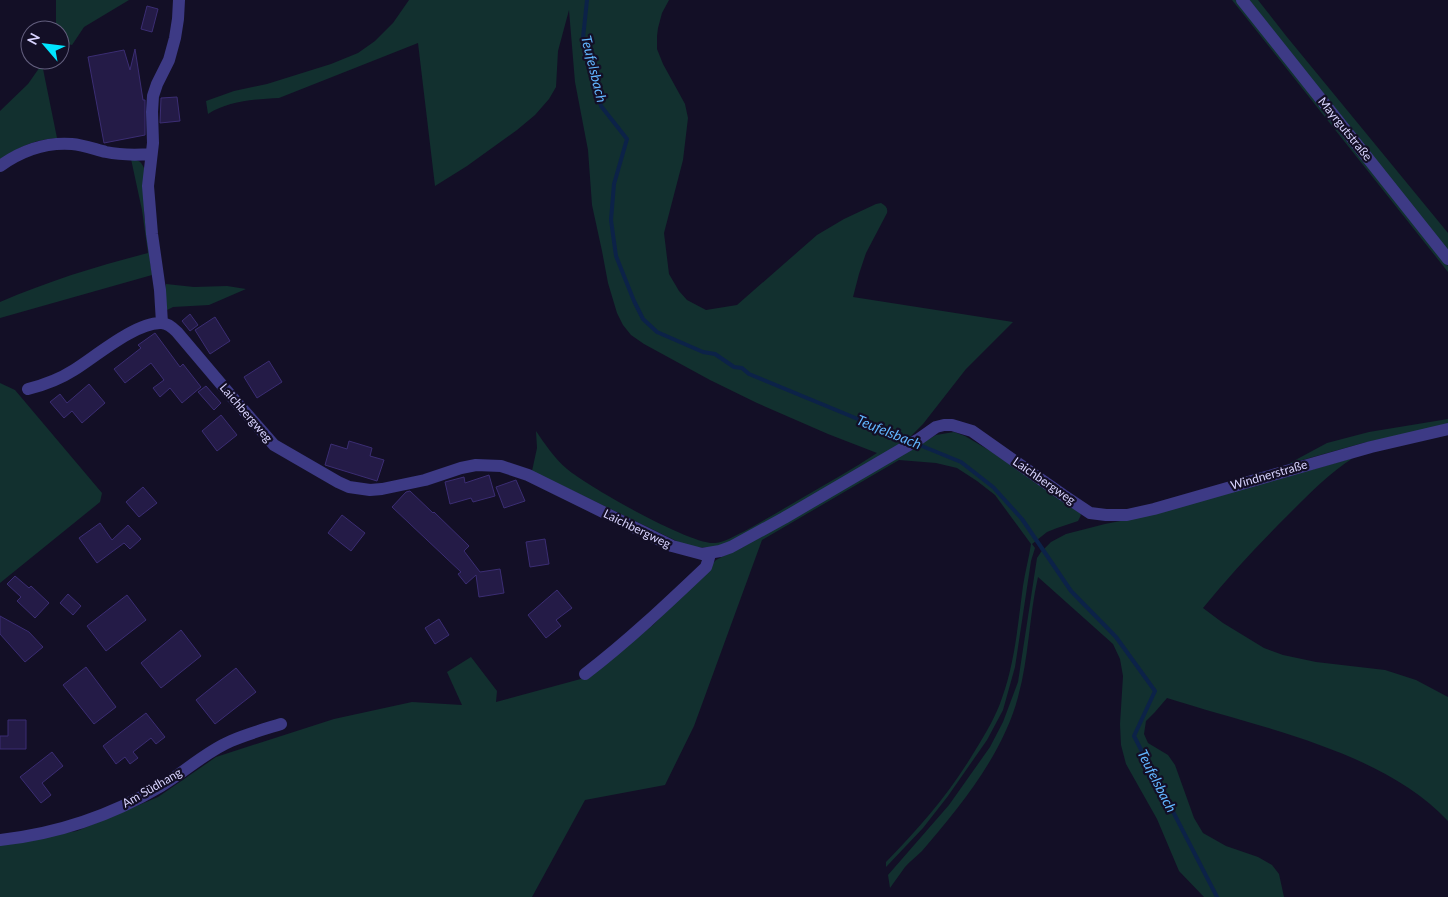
<svg xmlns="http://www.w3.org/2000/svg" width="1448" height="897" font-family="Lato,sans-serif">
	<style>
		.green { fill: #12302f }
		.lines { fill: none; stroke-linecap: round; stroke-linejoin: round }
		.stream { stroke: #0c2248; stroke-width: 4 }
		.building { fill: #241b47; stroke: #3b2d73 }
		.minor { stroke: #3d3a85; stroke-width: 12 }
		.labels { text-anchor: middle; stroke-width: 4.5; stroke-linejoin: round; paint-order: stroke }
		.street-label { font-size: 12px; fill: #d9d4ff; stroke: #130f26 }
		.water-label { font-size: 14px; font-style: italic; fill: #62b6ff; stroke: #130f26 }
	</style>
	<rect width="100%" height="100%" fill="#130f26"/>
	<!-- green -->
	<path class="green" d="M56,0H129L84,27L72,45L60,42V30H54L56,23Z
		M409,0H669L662,13L658,28L657,36V49L663,64L685,104L688,118L683,160L664,233L669,274L679,291L687,300L706,310L737,305L817,235L844,219L876,204L881,203C886,206 888,208 887,213L866,253L859,274L853,297L1013,322L966,369L923,424L904,443L739,539L720,547L691,548L532,471L537,448L536,431C545,444 554,458 567,469C587,486 692,546 715,543C725,542 734,536 743,532C763,521 783,509 802,498C827,483 853,469 877,453L828,434L757,403L710,380L644,344L631,335L623,325L617,313L608,283L602,251L592,205L588,150L575,82L569,10L558,51L556,87L549,99L535,115L517,130L467,166L435,186L418,43L279,98C256,99 228,101 208,114L206,101L234,91L267,84L331,64L358,53L375,41L393,23Z
		M1232,0H1236L1448,266V272Z
		M1249,0H1258L1287,37L1448,233V251Z
		M42,64L57,138C32,140 20,147 0,160V111L28,84Z
		M131,159C138,160 141,161 144,168V214L152,275L0,318V302C49,281 97,266 148,253L142,210Z
		M166,284L194,287L227,286L246,289L209,305L173,307L167,310L164,294Z
		M0,383L15,390L102,493L100,502L0,583Z
		M1448,419V425L1363,443L1288,464L1327,443L1369,432Z
		M954,432L965,436L992,452L1080,513L1081,515L1078,521L1057,528L1047,532L1032,544L1035,548L1031,561L1015,667L1003,710L987,740L948,796L923,828L886,867V862C921,826 950,793 976,749C986,733 996,716 1002,698C1015,662 1018,623 1023,586C1025,572 1029,558 1031,544L995,495L977,481L957,468L936,463L899,460L762,540L694,726L665,785L585,800L532,897H0V843L77,831L158,797L216,757L334,719L412,702L462,705L447,672L471,657L497,691L496,702L588,677L653,625L716,560L756,539L936,435Z
		M1353,458C1328,474 1307,496 1286,517C1257,546 1229,576 1203,608L1223,623L1264,648L1283,655L1316,662L1385,670L1416,680L1448,697V821C1382,750 1257,727 1167,698L1155,712L1146,721L1144,734L1148,743L1168,755L1175,765L1194,818L1203,833L1226,846L1258,857L1272,865L1279,874L1284,897H1204L1179,871L1157,819L1126,764L1121,745L1120,724L1123,676L1120,659L1113,644L1038,577C1029,616 1029,658 1018,697C1003,754 960,807 922,851C917,856 910,861 905,867C900,874 895,881 890,888L888,875L949,805L990,747L1003,722L1018,682L1037,558L1041,552L1051,542L1066,534L1105,524L1151,515Z"/>
	<g class="lines">
		<!-- stream -->
		<path class="stream" d="M587,0L583,38L601,106L627,139L614,184L611,220L616,256L634,301L643,319L657,332L703,352L715,354L734,367L742,368L749,374L911,441
			M917,444L961,462L993,487L1022,519L1071,591L1116,637L1155,691L1134,736L1217,897"/>
	</g>
	<!-- building -->
	<path class="building" d="M147,6L158,9L152,32L141,29Z
		M135,49L143,100H145V135L104,143L88,57L124,50L130,70Z
		M177,97L180,121L160,123L161,98Z
		M190,314L198,325L190,331L182,321Z
		M215,317L230,341L210,354L195,330Z
		M155,333L180,367L183,364L201,387L182,403L170,388L160,397L153,388L164,380L151,363L125,383L114,369L141,348L138,345Z
		M269,361L282,382L257,398L244,377Z
		M89,384L105,403L82,423L72,411L64,418L50,402L60,394L67,403Z
		M206,386L221,403L214,410L198,392Z
		M221,415L237,435L217,451L202,431Z
		M349,441L372,448L370,456L384,460L377,481L325,465L331,444L347,449Z
		M489,475L495,496L473,502L471,498L450,504L445,482L464,477L465,483Z
		M516,480L525,501L504,508L496,487Z
		M143,487L157,503L139,517L126,502Z
		M410,491L433,513L434,512L469,546L464,551L480,572L500,569L504,593L479,597L476,575L466,584L458,574L461,572L392,507L406,492Z
		M342,515L365,533L351,551L328,533Z
		M100,523L112,540L128,525L141,539L130,549L124,543L97,563L79,538Z
		M545,539L549,564L530,567L526,542Z
		M15,576L29,588L31,586L49,603L35,618L17,601L21,597L7,584Z
		M557,590L572,608L556,620L561,626L546,638L528,615Z
		M68,594L81,606L73,615L60,603Z
		M127,595L146,620L106,651L87,626Z
		M0,616L29,632L43,647L25,662L0,634Z
		M439,619L449,635L435,644L425,628Z
		M181,630L201,656L161,688L141,663Z
		M86,667L116,707L94,724L63,685Z
		M236,668L256,692L215,724L196,700Z
		M146,713L165,737L156,744L151,738L133,752L138,758L130,764L125,757L116,764L103,746Z
		M8,720H26V749H0V736H8Z
		M52,752L63,766L42,783L51,795L41,803L20,777Z"/>
	<g class="lines">
		<!-- minor -->
		<path class="minor" d="M1242,0L1448,259
			M0,166C21,151 46,142 72,144C83,145 94,149 106,152C120,155 137,155 151,154
			M162,323L160,290L152,234L148,186L153,143L152,112L153,96L157,84L169,60L175,38L178,19L179,0
			M28,389C44,385 60,379 74,370C95,357 136,322 161,323C167,323 173,328 177,332L232,397L274,445L338,482L349,487L370,490L382,489L425,480L461,468L476,465L501,466L528,475L672,546L702,554L720,551L731,547L784,518L919,439L936,427L944,425H952L972,431L1063,495L1090,513L1106,515H1127L1154,509L1371,447L1448,429
			M585,674C628,641 667,604 706,567L708,561L710,554
			M0,840C56,834 112,815 161,786C185,772 205,752 231,741C247,734 265,729 281,724"/>
	</g>
	<g class="labels">
		<!-- street labels -->
		<g class="street-label">
			<text transform="translate(1345 129) rotate(51)" y="4">Mayrgutstraße</text>
			<text transform="translate(246 413) rotate(49)" y="4">Laichbergweg</text>
			<text transform="translate(1269 475) rotate(-16)" y="4">Windnerstraße</text>
			<text transform="translate(1044 481) rotate(35)" y="4">Laichbergweg</text>
			<text transform="translate(637 529) rotate(26)" y="4">Laichbergweg</text>
			<text transform="translate(152 788) rotate(-30)" y="4">Am Südhang</text>
		</g>
		<!-- water labels -->
		<g class="water-label">
			<text transform="translate(594 69) rotate(76)" y="5">Teufelsbach</text>
			<text transform="translate(889 432) rotate(22)" y="5">Teufelsbach</text>
			<text transform="translate(1157 781) rotate(63)" y="5">Teufelsbach</text>
		</g>
	</g>
	<!-- north arrow -->
	<g transform="translate(45 45) rotate(298)"><circle r="24" fill="#130f26" stroke="#625e7d"/>
	<path d="M0-4L9 19L0 12L-9 19Z" fill="#00e5ff"/>
	<text y="-8" font-size="14" font-weight="bold" text-anchor="middle" fill="#d9d4ff">N</text>
	</g>
</svg>
